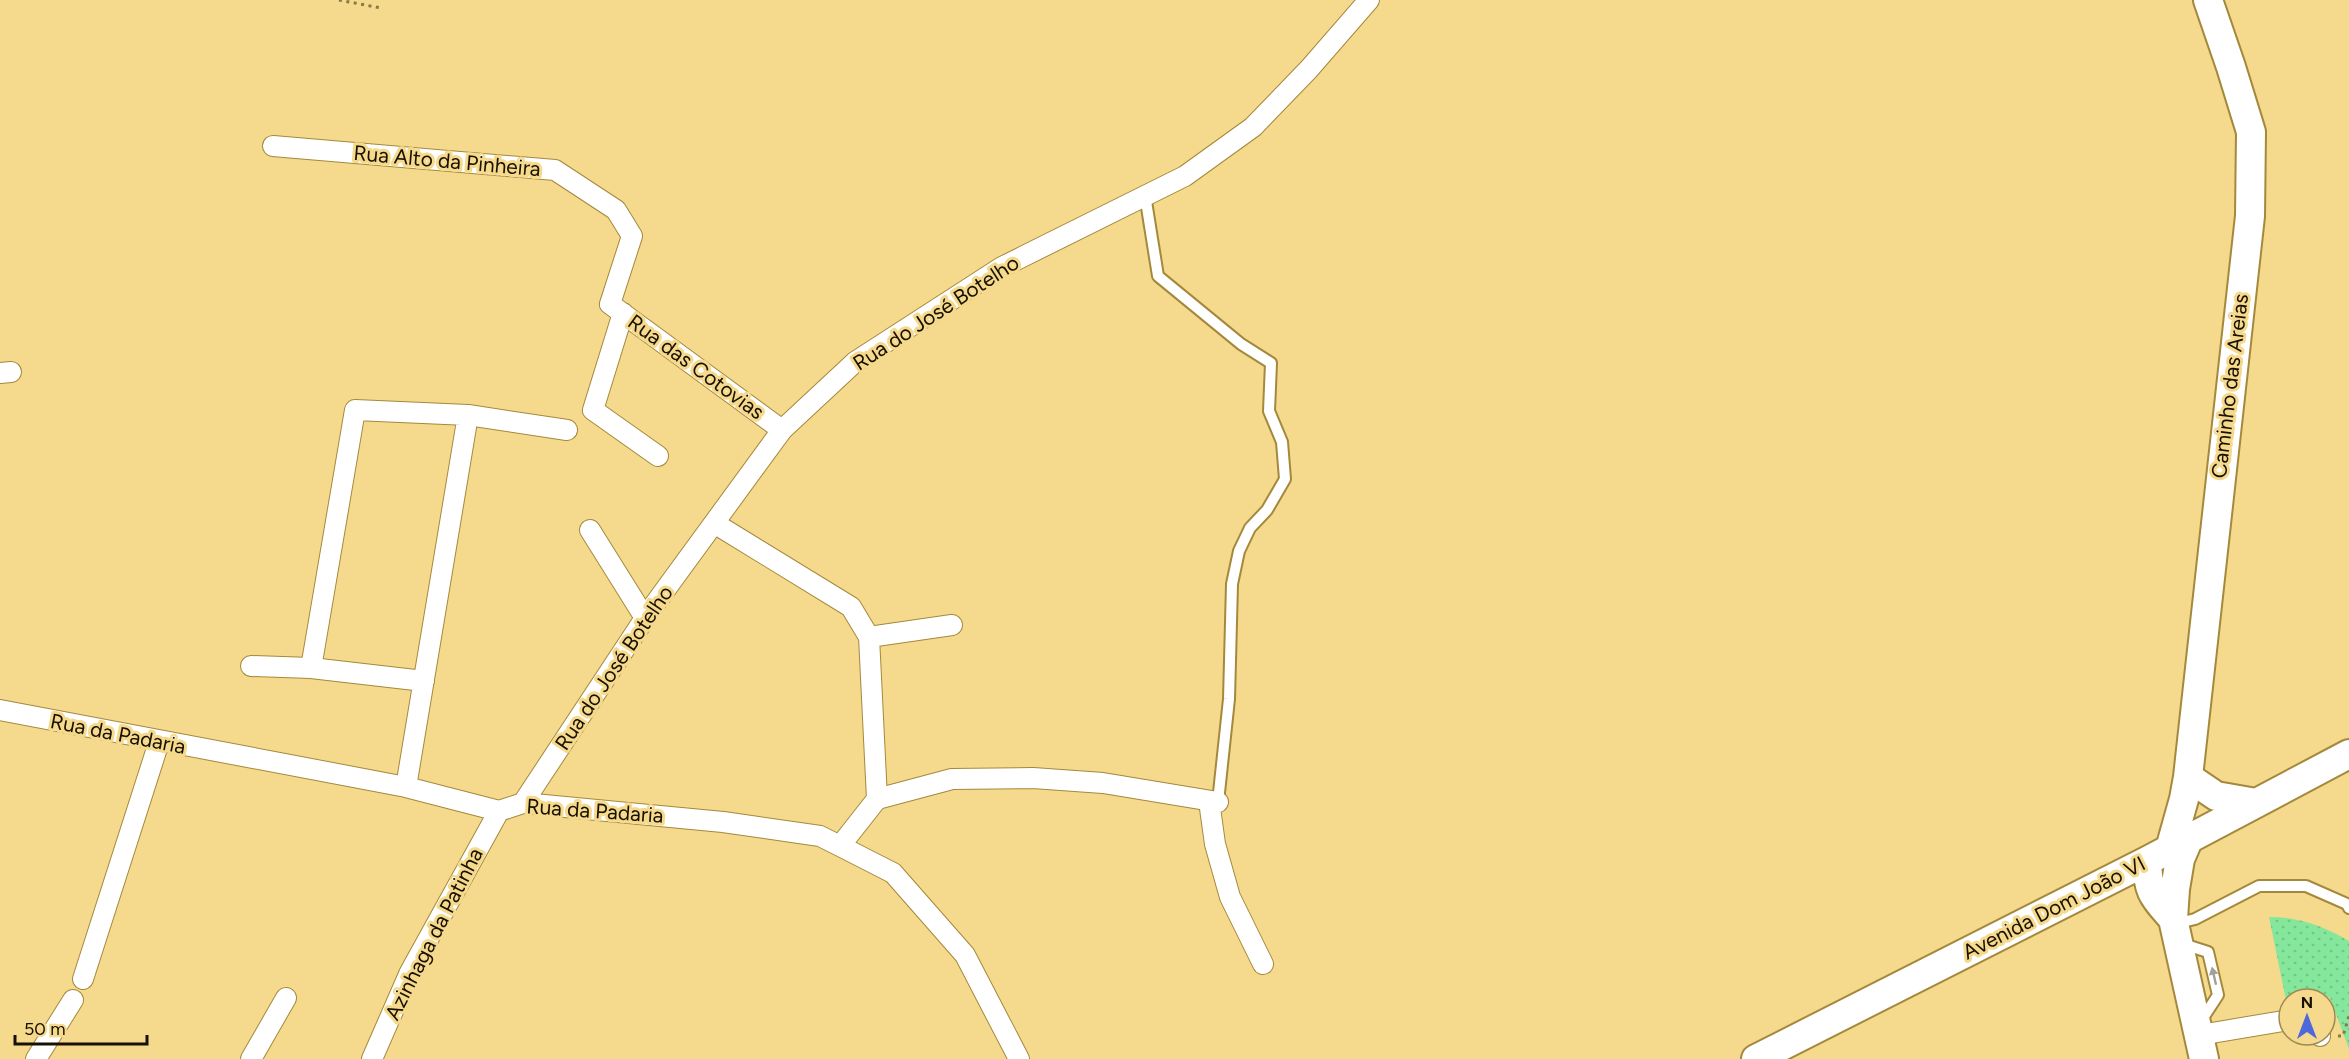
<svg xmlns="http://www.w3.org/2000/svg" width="2349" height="1059" font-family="Figtree,sans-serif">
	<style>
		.park { fill: url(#park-dots) }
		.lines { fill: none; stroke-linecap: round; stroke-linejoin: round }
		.lane-casing { stroke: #a4893c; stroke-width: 14 }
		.street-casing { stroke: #a4893c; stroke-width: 22 }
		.secondary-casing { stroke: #a4893c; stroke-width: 32 }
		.path { stroke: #8a7848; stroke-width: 3; stroke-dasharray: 3 4.5; stroke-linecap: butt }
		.lane { stroke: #fff; stroke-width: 10 }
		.street { stroke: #fff; stroke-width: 20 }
		.secondary { stroke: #fff; stroke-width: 28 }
		.oneway { fill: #a39f99 }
		.labels { text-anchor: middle; stroke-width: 6; stroke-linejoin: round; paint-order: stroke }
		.street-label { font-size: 21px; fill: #181000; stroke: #f5d98c }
	</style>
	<defs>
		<pattern id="park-dots" width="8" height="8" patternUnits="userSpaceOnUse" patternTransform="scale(1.5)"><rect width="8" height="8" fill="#85e79c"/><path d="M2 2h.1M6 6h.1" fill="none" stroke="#72c585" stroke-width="1.8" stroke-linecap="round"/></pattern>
	</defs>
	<rect width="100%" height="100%" fill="#f5d98c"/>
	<!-- park -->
	<path class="park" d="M2269,917C2298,917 2324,926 2349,941V1049L2330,998L2320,993L2286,1000Z"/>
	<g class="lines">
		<defs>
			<path id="lane" d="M1145,195L1158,276L1241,344L1271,363L1269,411L1282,442L1285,479L1267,510L1250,528L1239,551L1232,584L1229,699L1218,802
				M2175,924L2195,919L2259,886H2306L2347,904L2349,908
				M2180,943L2208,952L2218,995L2201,1021"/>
			<path id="street" d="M273,146L555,170L616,210L632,236L610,304L782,430
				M623,313L593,410L658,456
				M0,373L11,372
				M468,415L567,430
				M714,523L851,607L869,637L877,799L840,846
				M590,530L645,618
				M869,637L952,625
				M251,666L311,668
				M0,710L406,787L499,811L523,803L723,822L820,836L840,846L893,873L965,955L1019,1059
				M406,787L468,415L355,410L311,668L424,681
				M877,799L952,779L1033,778L1103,783L1218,802
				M1209,801L1215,844L1230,897L1263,964
				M523,803L649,612L782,430L855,362L1002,267L1185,176L1253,127L1309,69L1369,0
				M83,979L159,742
				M2200,1035L2289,1020
				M2320,1035V1036
				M36,1059L73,1000
				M251,1059L286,998
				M372,1059L410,972L499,811"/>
			<path id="secondary" d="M2188,777L2216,796L2256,803
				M2189,838L2180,859L2175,889L2173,919L2204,1059
				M2170,849L2184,799L2188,777L2250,216L2251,132L2231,67L2208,0
				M2147,861C2148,893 2153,896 2173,919
				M1756,1059L2147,861L2349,754"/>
		</defs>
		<!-- lane casing -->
		<use href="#lane" class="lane-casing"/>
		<!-- street casing -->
		<use href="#street" class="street-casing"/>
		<!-- secondary casing -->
		<use href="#secondary" class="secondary-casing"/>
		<!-- path -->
		<path class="path" d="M339,0L381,8
			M2338,1036H2343L2349,1016"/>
		<!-- lane -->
		<use href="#lane" class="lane"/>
		<!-- street -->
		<use href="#street" class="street"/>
		<!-- secondary -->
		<use href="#secondary" class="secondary"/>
	</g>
	<!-- one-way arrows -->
	<defs><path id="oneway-solid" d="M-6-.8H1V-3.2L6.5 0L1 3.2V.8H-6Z" transform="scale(1.5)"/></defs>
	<use class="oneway" href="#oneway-solid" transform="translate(2214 976) rotate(-103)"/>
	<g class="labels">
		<!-- street labels -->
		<g class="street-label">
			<text transform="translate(447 161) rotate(5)" y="7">Rua Alto da Pinheira</text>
			<text transform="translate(936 313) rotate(-33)" y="7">Rua do José Botelho</text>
			<text transform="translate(696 367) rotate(36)" y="7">Rua das Cotovias</text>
			<text transform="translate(2230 386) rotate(-83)" y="7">Caminho das Areias</text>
			<text transform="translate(614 668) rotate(-56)" y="7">Rua do José Botelho</text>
			<text transform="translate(118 734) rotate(11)" y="7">Rua da Padaria</text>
			<text transform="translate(595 811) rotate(4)" y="7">Rua da Padaria</text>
			<text transform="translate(2054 908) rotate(-27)" y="7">Avenida Dom João VI</text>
			<text transform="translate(434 934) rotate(-63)" y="7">Azinhaga da Patinha</text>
		</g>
	</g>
	<!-- north arrow -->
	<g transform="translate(2307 1017)"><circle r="28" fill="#f5d98c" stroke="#9d8954" stroke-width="1.5"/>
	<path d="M0-4.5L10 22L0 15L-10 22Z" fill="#4d67dc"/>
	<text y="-9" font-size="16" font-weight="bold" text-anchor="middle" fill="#181000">N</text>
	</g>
	<!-- scale -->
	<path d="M15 1035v9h132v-9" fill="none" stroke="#181000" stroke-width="3"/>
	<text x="24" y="1035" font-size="18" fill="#181000" stroke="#f5d98c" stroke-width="4.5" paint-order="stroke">50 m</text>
</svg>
